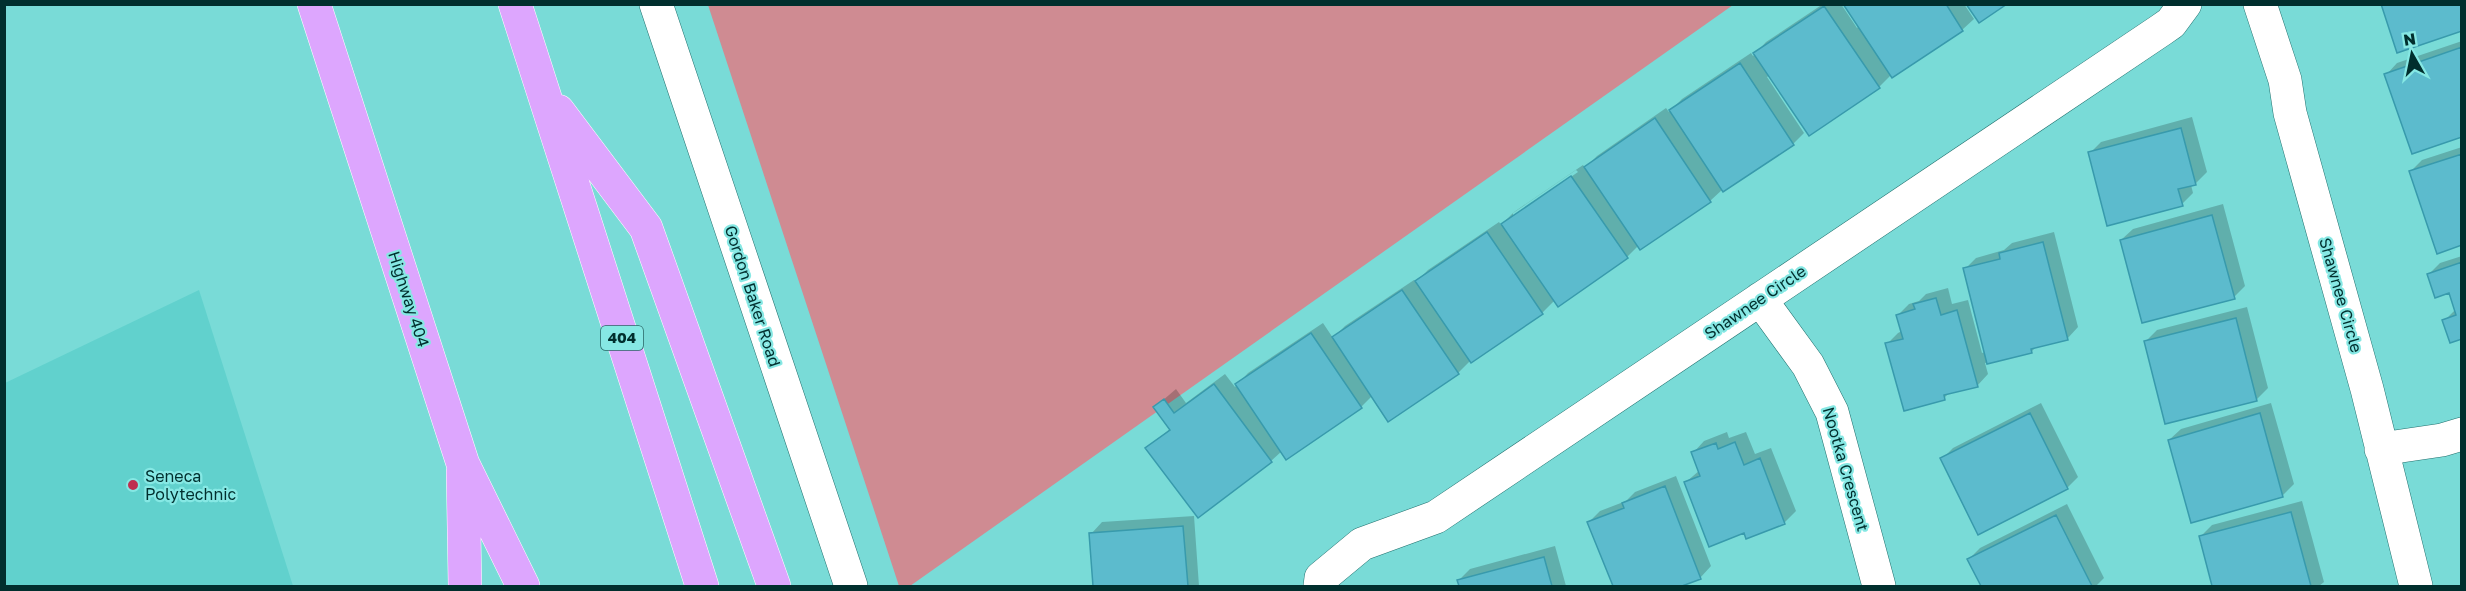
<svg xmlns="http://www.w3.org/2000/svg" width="2466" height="591" font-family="'Golos Text',sans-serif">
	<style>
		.built { fill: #61d1cd }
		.green { fill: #cf8b92 }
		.shadow { fill: #0003; fill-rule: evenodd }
		.building { fill: #5cbbcd; stroke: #389aac; stroke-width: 1.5 }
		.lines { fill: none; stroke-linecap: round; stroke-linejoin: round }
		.minor-casing { stroke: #21706e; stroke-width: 34 }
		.highway-casing { stroke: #fff; stroke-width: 34 }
		.minor { stroke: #fff; stroke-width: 33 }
		.highway { stroke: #dda6fe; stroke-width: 33 }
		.poi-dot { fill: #bf2f51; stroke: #86e8e4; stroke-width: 2 }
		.labels { text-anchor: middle; stroke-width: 4.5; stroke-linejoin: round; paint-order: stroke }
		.shield { fill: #86e8e4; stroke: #296665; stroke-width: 1.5 }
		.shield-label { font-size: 15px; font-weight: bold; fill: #012f2e }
		.street-label { font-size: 16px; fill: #012f2e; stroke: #86e8e4 }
		.poi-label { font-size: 16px; fill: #012f2e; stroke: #86e8e4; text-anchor: start }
	</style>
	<rect width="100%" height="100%" fill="#79dbd7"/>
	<!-- built -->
	<path class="built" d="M199,290L293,586H5V383Z"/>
	<!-- green -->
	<path class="green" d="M708,5H1733L910,586H899Z"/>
	<!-- shadow -->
	<path class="shadow" d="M1823,4H1841L1857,28L1859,26L1845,4H1964L1974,19L1962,30L1891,75L1879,87L1770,75L1767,77L1804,133L1793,144L1723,189L1710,201L1641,248L1639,245L1627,257L1555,300L1542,313L1471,360L1458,373L1372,396L1361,407L1286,457L1282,451L1271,461L1147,448L1171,428L1155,407L1176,389L1186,403L1225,374L1235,387L1248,373L1323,323L1333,338L1345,326L1414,280L1416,282L1428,270L1499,222L1501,225L1514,212L1583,165L1585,168L1597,156L1666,108L1669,112L1682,99L1751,53L1753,56L1766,42ZM1576,170L1578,172L1513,217V213Z
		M2462,41V136L2386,75L2397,63Z
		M2192,117L2207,172L2196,183L2191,185L2193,193L2182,204L2090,153L2101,142Z
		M2462,147V244L2411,171L2422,160Z
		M2223,204L2245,286L2234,297L2121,240L2133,229Z
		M2054,232L2078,327L2067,339L2037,346L2031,352L1985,363L1988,374L1977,386L1950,392L1944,398L1887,344L1898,333L1902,331L1898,315L1909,304L1919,301L1926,294L1948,288L1952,304L1968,300L1982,353L1985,352L1965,269L1976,258L2004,250L2012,243Z
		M2462,256V338L2444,321L2456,309L2450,292L2429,274L2440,263Z
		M2247,307L2268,388L2257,399L2166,422L2145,342L2157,330Z
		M2041,403L2078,477L2067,488L1942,459L1953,448Z
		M2271,403L2294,484L2283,495L2192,521L2169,440L2181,429Z
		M1727,432L1729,438L1746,432L1755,454L1771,448L1796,511L1785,522L1747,537L1745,531L1686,482L1700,470L1693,453L1704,441Z
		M1676,476L1711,566L1700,578L1678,586H1614L1589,522L1600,511L1626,501L1635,492Z
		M2302,501L2324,582L2319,586H2214L2200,537L2212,525Z
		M2067,504L2104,578L2096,586H1983L1969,559L1980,548Z
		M1194,516L1199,586H1094L1091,534L1102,522Z
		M1555,546L1566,586H1461L1459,580L1470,569Z"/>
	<!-- building -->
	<path class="building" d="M1843,4H1946L1963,31L1892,78Z
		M1966,4H2007L1979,23Z
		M2381,4H2462V31L2397,53Z
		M1824,6L1880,88L1809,136L1753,53Z
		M2462,47V137L2412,154L2384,74Z
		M1740,63L1794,145L1723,192L1669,110Z
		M1655,118L1711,202L1640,250L1584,167Z
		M2181,128L2196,185L2178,189L2183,206L2107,226L2088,152Z
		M2462,154V245L2437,254L2409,171Z
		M1571,176L1628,258L1558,307L1501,224Z
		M2212,215L2235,299L2142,323L2120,240Z
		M1487,232L1543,314L1471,363L1415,281Z
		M2043,242L2068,340L2031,349L2032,353L1987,364L1963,268L2000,259L1999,253Z
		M2462,262V339L2450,343L2442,320L2456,315L2449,293L2435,298L2427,274Z
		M1402,290L1459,374L1388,422L1332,337Z
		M1936,298L1941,315L1957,310L1978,387L1944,395L1945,400L1904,411L1885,343L1903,339L1896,315L1915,309L1913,304Z
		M2236,318L2257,401L2165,424L2144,341Z
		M1311,333L1362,408L1286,460L1235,384Z
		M1214,384L1272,462L1198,518L1145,448L1170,430L1153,407L1164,399L1174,413Z
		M2030,413L2068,489L1978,535L1940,458Z
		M2260,413L2283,497L2191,523L2168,440Z
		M1735,442L1744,465L1760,458L1785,524L1746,539L1744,533L1709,547L1684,482L1700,476L1691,452L1716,443L1718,449Z
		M1665,486L1701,579L1682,586H1613L1587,522L1624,508L1622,503Z
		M2291,512L2311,586H2212L2199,536Z
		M2056,515L2092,586H1981L1967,559Z
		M1183,526L1188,586H1093L1089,533Z
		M1544,557L1552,586H1459L1457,580Z"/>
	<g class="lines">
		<defs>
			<path id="minor" d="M656,4L851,586
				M2260,4L2285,80L2290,113L2367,389L2416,586
				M1760,299L1808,365L1832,412L1879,586
				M2381,449L2442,440L2462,434
				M1320,586L1321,578L1362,544L1436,517L2161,30L2171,23L2185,4"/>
			<path id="highway" d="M314,4L463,464L523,586
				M515,4L702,586
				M558,111L646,228L774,586
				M463,472L465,586"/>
		</defs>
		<!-- minor casing -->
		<use href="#minor" class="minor-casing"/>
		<!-- highway casing -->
		<use href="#highway" class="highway-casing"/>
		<!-- minor -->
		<use href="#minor" class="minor"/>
		<!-- highway -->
		<use href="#highway" class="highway"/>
	</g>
	<!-- markers -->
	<circle class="poi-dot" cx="133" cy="485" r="6"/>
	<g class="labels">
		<!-- shield labels -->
		<rect class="shield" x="601" y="326" width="42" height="24" rx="4.5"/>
		<g class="shield-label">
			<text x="622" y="343">404</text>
		</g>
		<!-- street labels -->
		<g class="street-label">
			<text transform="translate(2341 295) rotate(74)" y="6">Shawnee Circle</text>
			<text transform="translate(753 296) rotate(72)" y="6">Gordon Baker Road</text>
			<text transform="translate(409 299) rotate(72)" y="6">Highway 404</text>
			<text transform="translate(1755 302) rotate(-34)" y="6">Shawnee Circle</text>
			<text transform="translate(1846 469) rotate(74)" y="6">Nootka Crescent</text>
		</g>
		<!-- poi labels -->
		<g class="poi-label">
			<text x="145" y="482">Seneca<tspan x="145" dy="18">Polytechnic</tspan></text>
		</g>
	</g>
	<!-- border -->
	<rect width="2466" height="591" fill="none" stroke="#012f2e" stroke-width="12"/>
	<!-- north arrow -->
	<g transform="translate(2412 54) rotate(351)" stroke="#86e8e4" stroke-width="4.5" paint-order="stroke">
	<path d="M0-4.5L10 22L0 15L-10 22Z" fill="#012f2e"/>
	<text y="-9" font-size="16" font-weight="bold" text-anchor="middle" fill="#012f2e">N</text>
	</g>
</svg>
